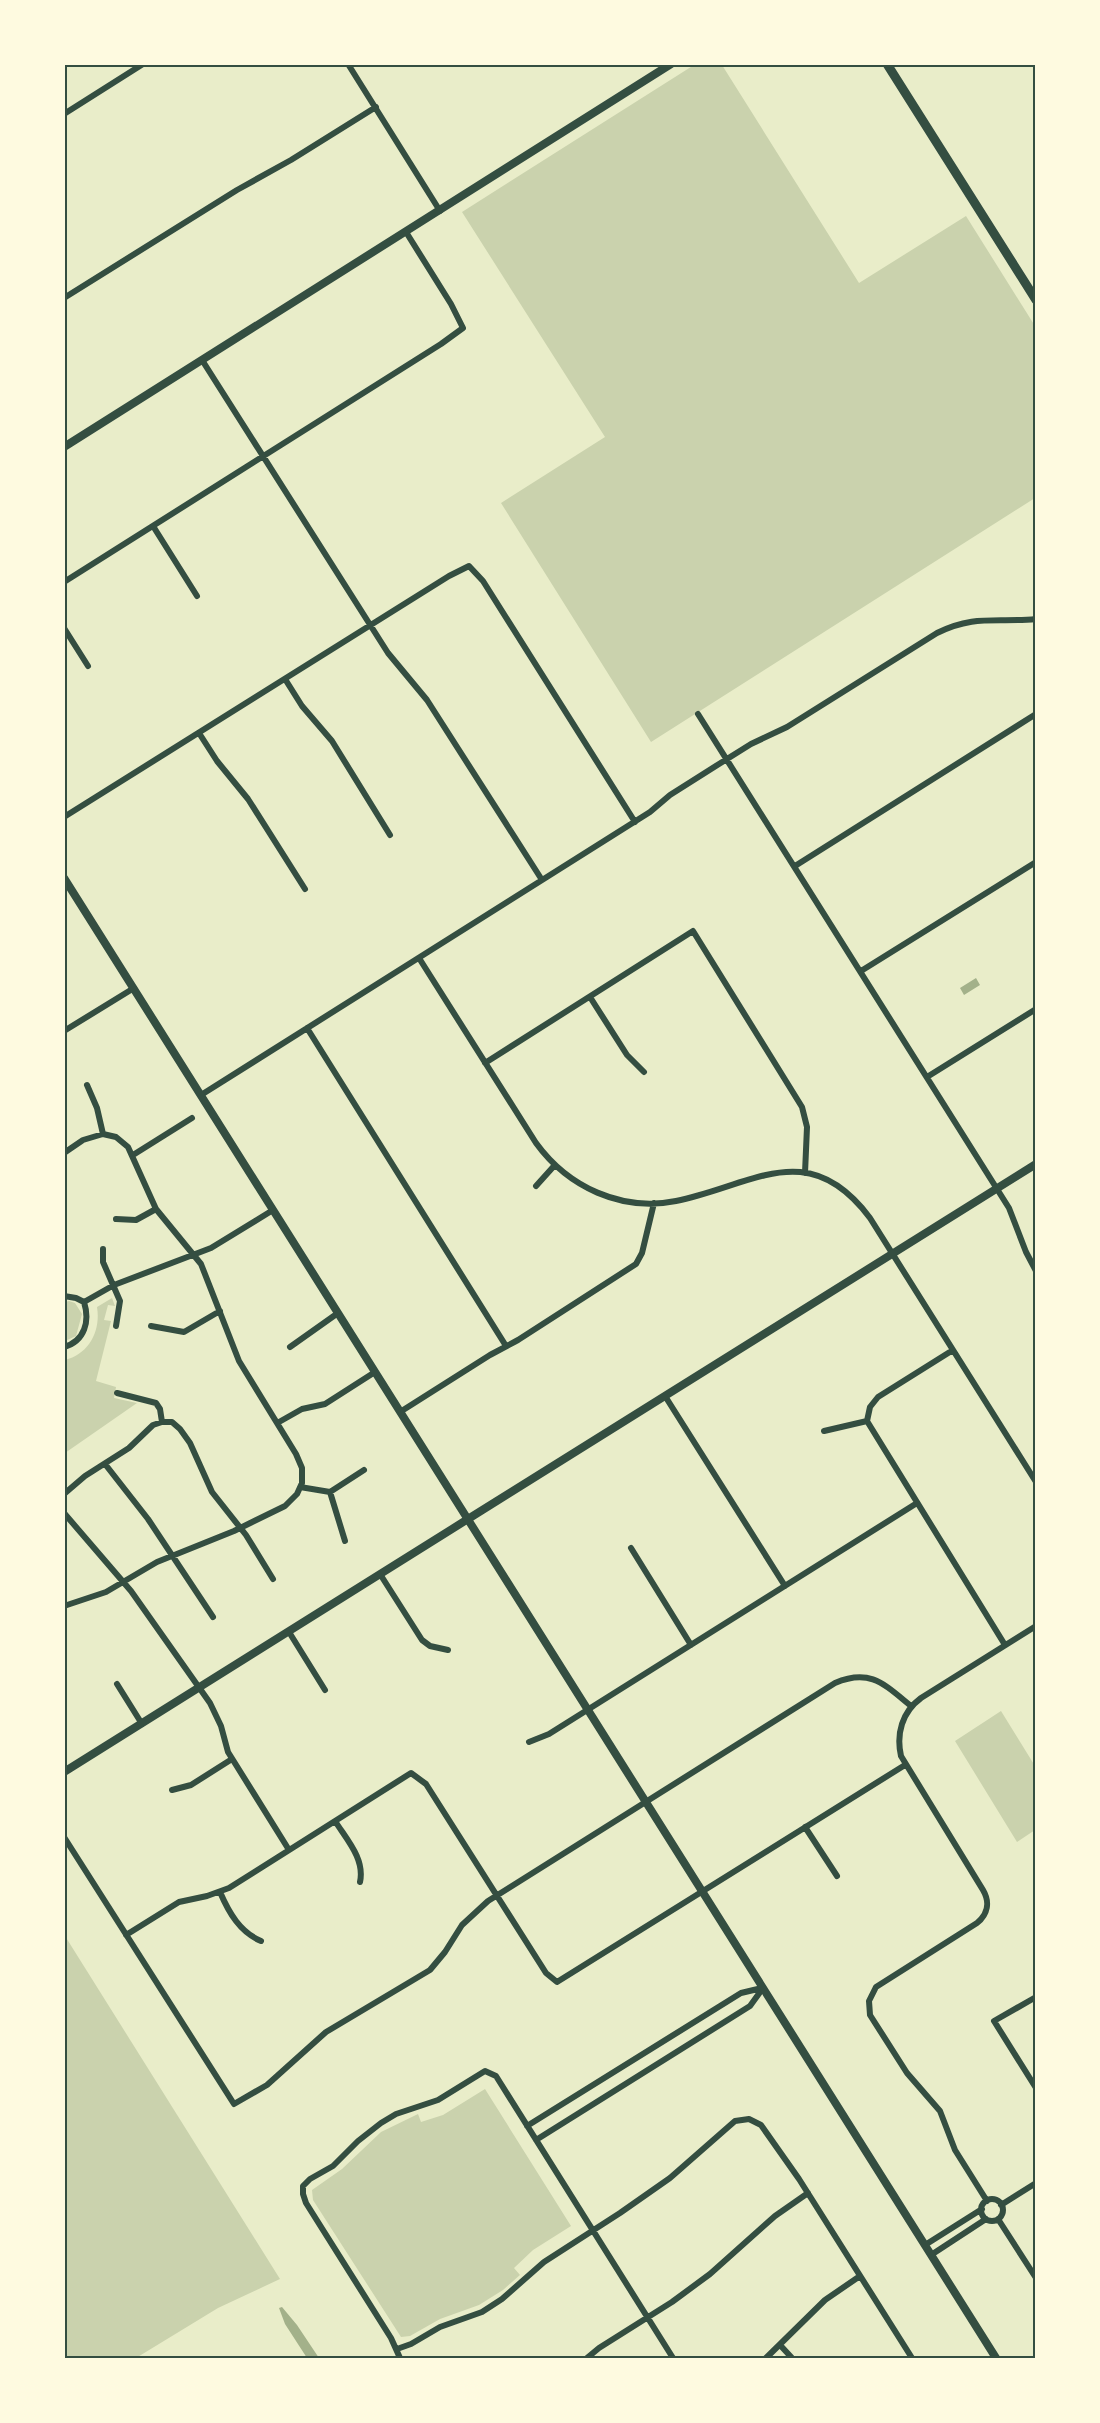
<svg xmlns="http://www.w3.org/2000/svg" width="1100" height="2423" font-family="'Golos Text',sans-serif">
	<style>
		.green { fill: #cad2ad }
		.water { fill: #a3b18a }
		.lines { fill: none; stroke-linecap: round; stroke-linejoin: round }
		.minor { stroke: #344e41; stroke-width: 6 }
		.tertiary { stroke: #344e41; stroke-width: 8 }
		.secondary { stroke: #344e41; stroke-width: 8 }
		.primary { stroke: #344e41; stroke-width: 9 }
		.neatline { fill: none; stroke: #344e41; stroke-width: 2 }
	</style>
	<rect width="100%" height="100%" fill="#e9edc9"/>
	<!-- green -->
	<path class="green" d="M694,65H722L859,283L966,216L1035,326V498L651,742L501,503L605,437L462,212Z
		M112,1298L115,1306L108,1305L104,1320L111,1321L96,1381L116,1387L114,1398L137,1403L65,1453V1360C89,1354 101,1331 97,1307Z
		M69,1301L75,1303L82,1314L76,1336L65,1341V1302Z
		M1001,1711L1035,1766V1830L1017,1842L955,1741Z
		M65,1936L280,2279L218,2308L136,2358H65Z
		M485,2089L571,2226L533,2250L514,2268L520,2275L503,2290L479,2305L440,2319L410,2336L401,2337L313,2200L312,2190L342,2169L381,2132L418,2114L421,2122L443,2115Z"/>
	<!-- water -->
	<path class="water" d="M976,978L980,985L964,995L960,988Z
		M282,2307L297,2325L319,2358H307L285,2324L279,2308Z"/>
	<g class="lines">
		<!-- minor -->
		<path class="minor" d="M348,64L440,211
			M64,114L143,64
			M64,298L237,190L291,160L376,107
			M202,360L388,653L427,700L542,880
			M153,526L197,596
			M64,582L441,344L463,328L451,304L406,232
			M64,628L88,666
			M285,679L302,706L332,741L390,835
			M698,714L1009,1208L1026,1252L1036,1271
			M199,733L217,761L248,799L305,889
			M64,817L449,576L469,566L483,581L635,822
			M795,866L1036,714
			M419,958L536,1143C568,1187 621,1212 676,1201C752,1186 808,1135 870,1218L1036,1482
			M861,971L1036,862
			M590,997L627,1055L644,1072
			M307,1028L506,1346
			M64,1031L134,988
			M485,1063L693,931L802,1107L807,1127L805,1173
			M927,1077L1036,1009
			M87,1085L97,1108L103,1134
			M201,1095L650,812L670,795L719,764L751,744L787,727L937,633C975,614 997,623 1036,619
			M64,1153L83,1140L103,1134L116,1137L128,1147L156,1209L201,1264L239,1361L296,1454L302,1468V1483L297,1494L285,1506L234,1531L157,1562L106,1592L64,1606
			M133,1155L192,1118
			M536,1186L554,1166
			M116,1219L136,1220L156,1209
			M103,1249V1262L120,1301L116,1326
			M64,1296L76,1298L84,1302C90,1321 85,1341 64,1347
			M84,1302L114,1285L211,1248L273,1210
			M151,1326L184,1332L220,1311
			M290,1347L338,1313
			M117,1393L156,1403L160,1409L162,1422
			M665,1396L785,1586
			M400,1412L490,1355L518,1340L636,1264L642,1253L654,1203
			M867,1421L1005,1645
			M279,1422L302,1409L325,1404L375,1372
			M824,1431L867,1421L870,1407L878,1397L953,1350
			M105,1464L148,1519L213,1617
			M300,1487L330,1492L364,1470
			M330,1492L345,1541
			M64,1494L85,1476L129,1448L153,1425L162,1422H172L180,1429L190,1443L212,1492L246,1535L273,1579
			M64,1513L131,1591L210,1703L221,1726L228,1752L289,1850
			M631,1548L691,1645
			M380,1574L422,1640L430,1646L448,1650
			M289,1632L325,1690
			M117,1684L142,1724
			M529,1742L549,1734L917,1503
			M172,1790L191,1785L232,1759
			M335,1821C347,1840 365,1859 360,1882
			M805,1827L837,1876
			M64,1837L234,2104L267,2085L326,2032L430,1970L445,1952L462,1925L488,1901L835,1683C870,1668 884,1684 911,1706
			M220,1892C229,1913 240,1932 261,1941
			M126,1935L179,1902L207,1896L229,1888L411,1773L426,1784L546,1973L557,1982L905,1765
			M1036,1997L994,2021L1036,2088
			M527,2126L741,1993L762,1988
			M536,2140L750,2006L763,1988
			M981 2210a11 11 0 1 1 22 0a11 11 0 1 1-22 0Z
			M987,2201L955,2150L940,2111L907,2073L870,2015L869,2001L876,1987L977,1923C988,1914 990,1902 983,1890L901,1756C896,1734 902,1712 921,1698L1036,1626
			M1001,2205L1036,2183
			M998,2219L1036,2278
			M925,2245L982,2209
			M931,2255L986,2219
			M780,2345L792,2358
			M397,2349L411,2344L440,2327L482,2312L502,2299L544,2262L620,2213L670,2178L735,2121L749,2119L761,2125L799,2179L912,2358
			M400,2358L391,2338L306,2203L303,2194V2186L310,2179L333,2166L358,2141L381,2123L396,2114L438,2100L485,2071L496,2076L673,2358
			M587,2358L599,2348L672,2302L710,2274L775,2216L808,2193
			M766,2358L825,2300L860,2276"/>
		<!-- tertiary -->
		<path class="tertiary" d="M64,447L671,64
			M64,1772L468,1519"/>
		<!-- secondary -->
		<path class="secondary" d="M64,878L996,2358
			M468,1519L1036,1164"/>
		<!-- primary -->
		<path class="primary" d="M887,64L1036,300"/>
	</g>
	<!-- border -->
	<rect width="1100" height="2423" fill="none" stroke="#fefae0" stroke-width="132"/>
	<rect x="66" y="66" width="968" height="2291" class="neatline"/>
</svg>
